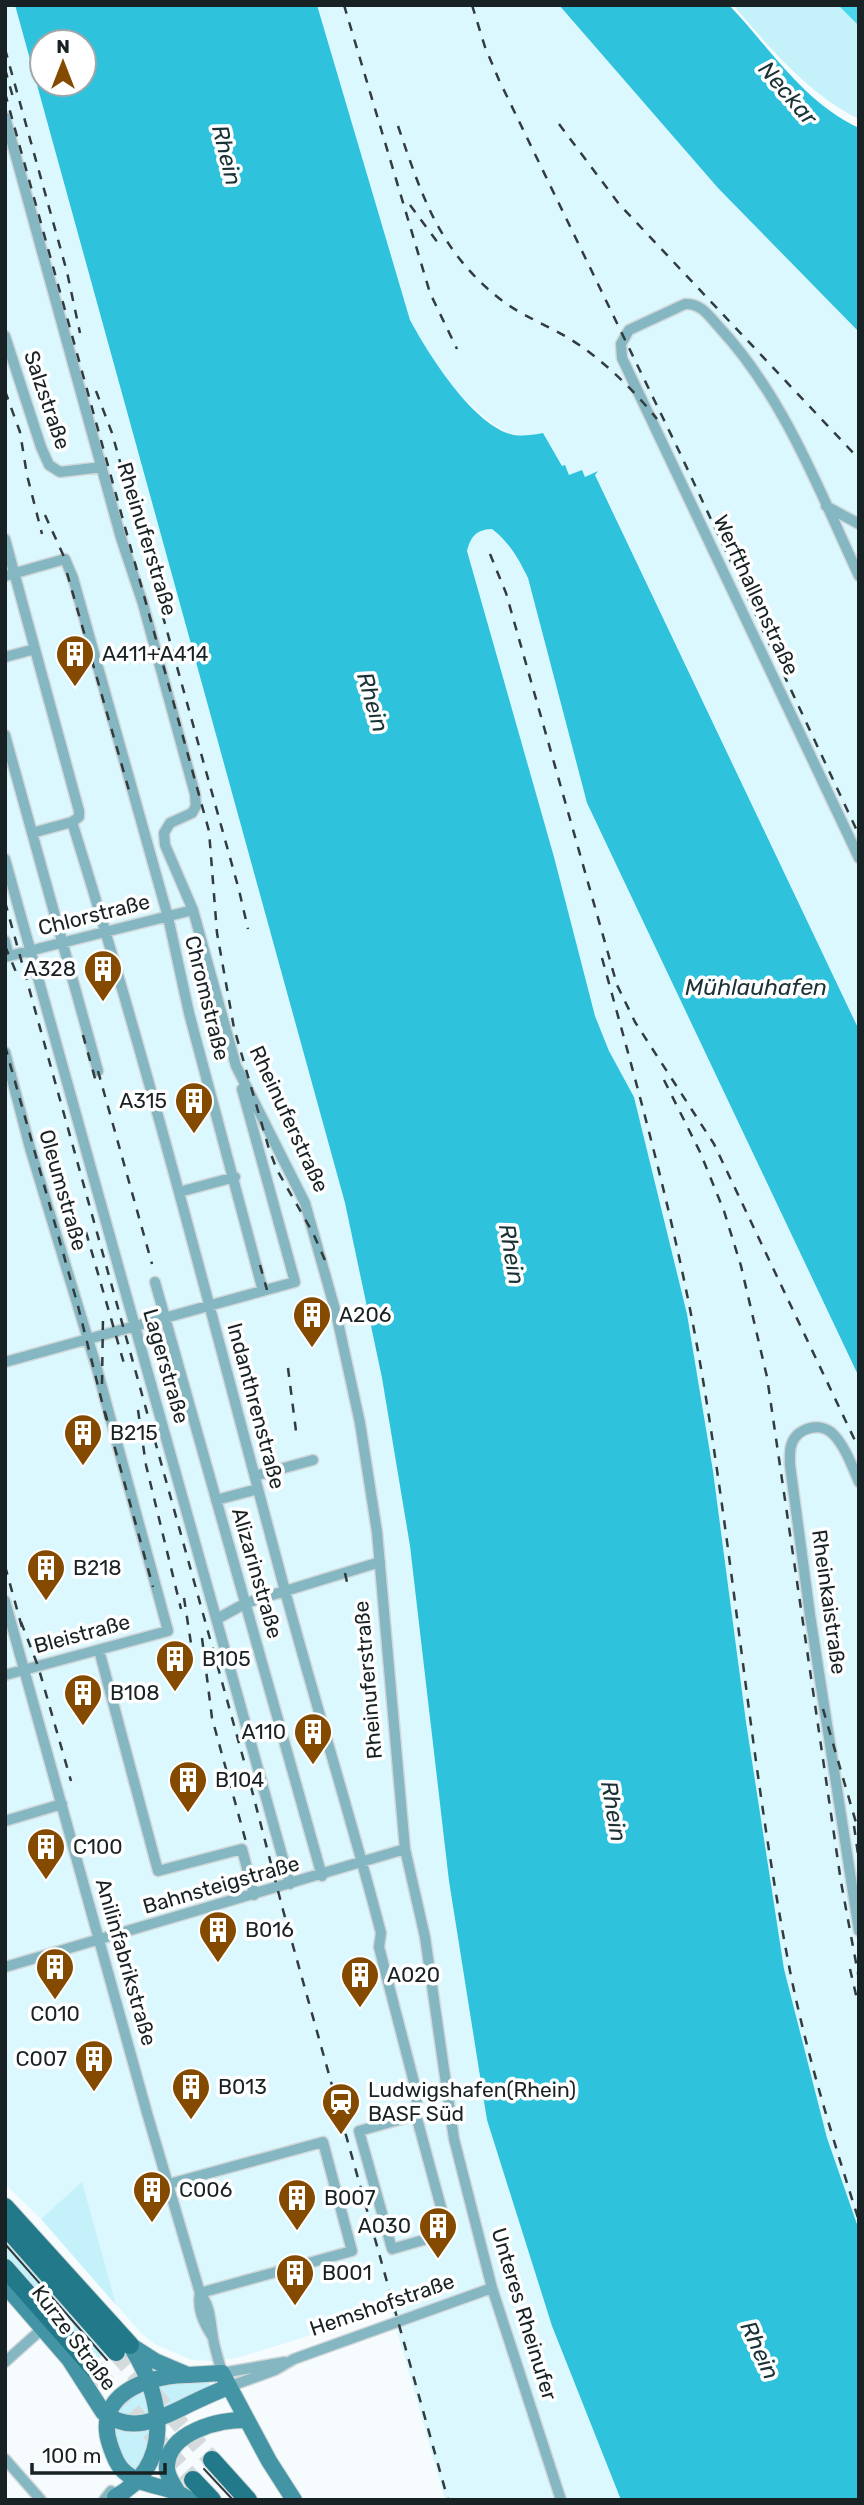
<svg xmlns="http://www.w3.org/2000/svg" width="864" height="2505" font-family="Rubik,sans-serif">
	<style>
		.built { fill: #dbf8ff }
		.green { fill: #c5f1fb }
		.forest { fill: #4bd6f0 }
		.water { fill: #2fc2dc; fill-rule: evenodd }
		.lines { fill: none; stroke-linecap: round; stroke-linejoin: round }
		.primary-tunnel { stroke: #d5dadc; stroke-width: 18; stroke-dasharray: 18 9; stroke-linecap: butt }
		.minor-casing { stroke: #d2d8da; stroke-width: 13 }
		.secondary-casing { stroke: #d2d8da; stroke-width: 18 }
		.primary-casing { stroke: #d2d8da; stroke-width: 20 }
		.minor { stroke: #85b7c2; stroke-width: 10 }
		.secondary { stroke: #4395a5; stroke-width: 16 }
		.primary { stroke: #22798a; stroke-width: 18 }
		.tram { stroke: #323b3d; stroke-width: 2 }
		.rail { stroke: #323b3d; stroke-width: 2.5; stroke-dasharray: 9 9; stroke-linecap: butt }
		.labels { text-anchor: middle; stroke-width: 7; stroke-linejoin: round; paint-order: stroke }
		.street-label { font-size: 21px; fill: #182224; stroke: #fff }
		.poi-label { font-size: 21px; fill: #182224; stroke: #fff; text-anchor: start }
		.water-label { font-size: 23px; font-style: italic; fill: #1a3136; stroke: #fff }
	</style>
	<rect width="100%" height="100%" fill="#f6fbfd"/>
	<!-- built -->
	<path class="built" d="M5,5H15L345,1203L382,1378L410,1546L487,2120L552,2326L621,2500H445L391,2310L237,2358L211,2361L192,2360L156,2345L143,2335L44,2222L5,2184Z
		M317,5H559L718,188L859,332V1030L595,474L598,471L585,477L569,475L565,466H562L543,433L528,436L510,434L493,424L467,402L447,379L428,353L410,320Z
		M492,529L505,540L516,553L528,578L587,803L859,1377V2230L827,2138L784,1969L746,1722L713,1471L687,1314L634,1097L609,1051L595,1016L467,551L470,539L480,530Z"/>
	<!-- green -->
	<path class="green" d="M733,5H838L859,26V119C808,94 770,48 733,5Z
		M82,2182L116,2305L41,2219Z
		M5,2235L108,2350L96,2361L5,2259Z
		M204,2377L215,2390L165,2411L159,2381Z
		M145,2385L150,2416L117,2417L119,2405Z
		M117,2429L134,2433L153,2429L145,2464L133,2473L117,2450L114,2430Z"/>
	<!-- forest -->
	<path class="forest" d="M838,5H859V26Z"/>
	<!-- water -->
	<path class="water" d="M15,5H317L410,320C429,355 471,422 510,434C520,437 532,435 543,433L562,466L565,465L569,475L582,470L585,477L598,471L595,475L859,1030V1377L587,803L528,578C518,558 510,543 492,529C476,530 471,536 467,551L554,857L595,1016L609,1051L634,1097L687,1314L713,1471L746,1722L784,1969L827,2138L859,2230V2500H621L552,2326L487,2120L449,1881L410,1546L382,1378L345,1203ZM42,42H84V84H42Z
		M559,5H729C770,48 803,102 859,128V332L718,188Z"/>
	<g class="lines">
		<!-- primary-tunnel -->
		<path class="primary-tunnel" d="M116,2352L212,2460
			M96,2371L193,2480"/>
		<defs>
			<path id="minor" d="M5,117L121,538L143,604L195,794L196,806L192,813L170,823L164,833L165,845L193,910L236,1066L305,1203L336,1313L360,1423L377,1532L405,1849L425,1937L454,2139L492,2288L561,2500
				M5,336L41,447L49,465L60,472L102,467
				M826,506L859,524
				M5,539L79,811V817L72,822
				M5,576L65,559L73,578L168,917L189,1013L263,1291
				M859,576C819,490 784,397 719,327C709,316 701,303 685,304L629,330L621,344L622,358L859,858
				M5,657L35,649
				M5,735L98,1071
				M72,822C151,1075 216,1332 284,1587C315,1703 351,1817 381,1933L379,1947L417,2094L416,2115L448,2233L392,2249L359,2131L416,2115
				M32,833L72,822
				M5,859L290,1884
				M5,941L9,956
				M5,957L193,910
				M5,1052L30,1148L97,1369L168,1631L5,1675
				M179,1192L235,1177
				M155,1282L322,1876
				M5,1362L295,1282L242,1089
				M255,1476L313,1460
				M859,1482C852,1466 845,1446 833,1434C821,1422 798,1427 792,1443C789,1450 790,1458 790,1465L810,1615L859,1931
				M216,1500L258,1489
				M5,1601L147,2113L200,2293C211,2307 210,2321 213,2338C215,2350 219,2361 222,2373L285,2362
				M217,1619L246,1603L380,1562
				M99,1650L158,1871L242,1849L254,1895
				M5,1821L62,1804
				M5,1967L405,1849
				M169,2184L323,2142L352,2251L200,2293
				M200,2293C197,2309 203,2322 212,2336
				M5,2362L43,2328
				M228,2387L275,2370L294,2359L492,2288
				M5,2459L41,2500
				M104,2500L111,2491"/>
			<path id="secondary" d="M5,2285L69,2359L103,2412C132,2436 163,2417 192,2403C204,2397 216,2392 228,2387
				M130,2345L155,2361L188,2375L222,2373L269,2461L294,2500
				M185,2375C145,2377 93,2394 110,2445C114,2456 117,2466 126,2473C143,2488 169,2484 190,2500
				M177,2491C173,2484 166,2475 167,2466C168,2432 220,2419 246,2420
				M115,2497C174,2465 163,2399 133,2350"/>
			<path id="primary" d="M5,2207L130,2345
				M5,2226L116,2352
				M5,2268L96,2371
				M212,2460L248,2500
				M193,2480L212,2500"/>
		</defs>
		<!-- minor casing -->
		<use href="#minor" class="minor-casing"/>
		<!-- secondary casing -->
		<use href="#secondary" class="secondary-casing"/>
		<!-- primary casing -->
		<use href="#primary" class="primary-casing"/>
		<!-- minor -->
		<use href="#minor" class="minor"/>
		<!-- secondary -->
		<use href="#secondary" class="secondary"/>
		<!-- primary -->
		<use href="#primary" class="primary"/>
		<!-- tram -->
		<path class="tram" d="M5,2244L107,2360
			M204,2469L233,2500"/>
		<!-- rail -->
		<path class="rail" d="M344,5L430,293L457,349
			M472,5L485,47L499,80L679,451L859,835
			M5,49L67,272L80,333
			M5,69L14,101
			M5,93L209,831L217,933L234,1028L269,1149L277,1170L313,1233L328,1267
			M559,124L619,204L859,459
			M398,126C422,196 439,251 500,299C522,316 547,325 570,339C602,359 633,389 657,419
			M410,205L441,247
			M5,391L20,432L27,475L42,534
			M96,391L112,433L239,890L248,929
			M45,515L65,559
			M490,554L506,593L617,985L635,1022L714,1144L859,1449
			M67,573L130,794
			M5,902L249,1779L283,1910L448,2500
			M5,946L16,972
			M602,958C641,1099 679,1236 703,1380C736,1577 752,1776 790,1971C807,2056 833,2139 859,2221
			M83,1035L96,1082
			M5,1046L78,1306L107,1422
			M98,1071L152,1264
			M664,1080L700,1152L724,1211L741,1266L767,1377L841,1882L859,1979
			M86,1232L125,1367
			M260,1265L267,1290
			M288,1368L296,1431
			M102,1384L103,1317
			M138,1410L146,1465L181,1609
			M105,1412L153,1587
			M5,1566L23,1631
			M345,1573L348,1587
			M184,1598L192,1650
			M21,1622L38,1666L71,1781
			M202,1638L212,1718L246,1842
			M823,1709L859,1833
			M854,1826L859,1861
			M850,1969L859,2008"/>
	</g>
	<!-- icons -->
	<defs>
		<symbol id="building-pin" viewBox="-11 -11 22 30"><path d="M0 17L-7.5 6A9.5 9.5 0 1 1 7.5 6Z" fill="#844a00" stroke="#fff"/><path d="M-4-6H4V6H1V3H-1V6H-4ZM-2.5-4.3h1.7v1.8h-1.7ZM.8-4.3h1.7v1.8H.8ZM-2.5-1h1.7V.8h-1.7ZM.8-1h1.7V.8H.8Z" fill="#fff"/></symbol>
		<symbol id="station-pin" viewBox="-11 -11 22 30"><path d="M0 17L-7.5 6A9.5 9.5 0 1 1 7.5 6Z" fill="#844a00" stroke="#fff"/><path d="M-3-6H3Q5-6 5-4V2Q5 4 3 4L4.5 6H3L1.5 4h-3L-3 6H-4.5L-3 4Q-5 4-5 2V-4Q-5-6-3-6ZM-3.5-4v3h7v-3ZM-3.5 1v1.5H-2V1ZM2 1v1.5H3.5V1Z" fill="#fff"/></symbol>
	</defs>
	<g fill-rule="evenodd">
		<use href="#building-pin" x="53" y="632" width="44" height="60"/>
		<use href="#building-pin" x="81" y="947" width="44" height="60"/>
		<use href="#building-pin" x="172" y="1079" width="44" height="60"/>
		<use href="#building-pin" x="290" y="1293" width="44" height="60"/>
		<use href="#building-pin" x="61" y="1411" width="44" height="60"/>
		<use href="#building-pin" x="24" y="1546" width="44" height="60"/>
		<use href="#building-pin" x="153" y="1637" width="44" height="60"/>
		<use href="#building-pin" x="61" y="1671" width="44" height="60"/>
		<use href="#building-pin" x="291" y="1710" width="44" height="60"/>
		<use href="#building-pin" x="166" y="1758" width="44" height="60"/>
		<use href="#building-pin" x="24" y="1825" width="44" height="60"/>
		<use href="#building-pin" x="196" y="1908" width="44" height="60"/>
		<use href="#building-pin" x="33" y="1945" width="44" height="60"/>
		<use href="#building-pin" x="338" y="1953" width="44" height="60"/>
		<use href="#building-pin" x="72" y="2037" width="44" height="60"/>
		<use href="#building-pin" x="169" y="2065" width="44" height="60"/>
		<use href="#station-pin" x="319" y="2080" width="44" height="60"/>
		<use href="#building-pin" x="130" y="2168" width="44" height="60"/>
		<use href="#building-pin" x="275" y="2176" width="44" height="60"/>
		<use href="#building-pin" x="416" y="2204" width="44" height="60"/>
		<use href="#building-pin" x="273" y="2251" width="44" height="60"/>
	</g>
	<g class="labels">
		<!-- street labels -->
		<g class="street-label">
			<text transform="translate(47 400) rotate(71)" y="7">Salzstraße</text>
			<text transform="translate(147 539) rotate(73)" y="7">Rheinuferstraße</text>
			<text transform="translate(756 595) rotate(65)" y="7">Werfthallenstraße</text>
			<text transform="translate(94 915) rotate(-14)" y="7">Chlorstraße</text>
			<text transform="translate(207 998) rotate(76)" y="7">Chromstraße</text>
			<text transform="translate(289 1119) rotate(65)" y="7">Rheinuferstraße</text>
			<text transform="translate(63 1190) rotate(74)" y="7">Oleumstraße</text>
			<text transform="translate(166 1366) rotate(74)" y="7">Lagerstraße</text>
			<text transform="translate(256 1406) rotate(75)" y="7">Indanthrenstraße</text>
			<text transform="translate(257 1573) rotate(74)" y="7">Alizarinstraße</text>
			<text transform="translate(829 1602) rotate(82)" y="7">Rheinkaistraße</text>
			<text transform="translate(82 1634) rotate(-15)" y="7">Bleistraße</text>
			<text transform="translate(368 1680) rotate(-95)" y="7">Rheinuferstraße</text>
			<text transform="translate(221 1885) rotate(-16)" y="7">Bahnsteigstraße</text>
			<text transform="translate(126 1962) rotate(74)" y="7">Anilinfabrikstraße</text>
			<text transform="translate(382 2305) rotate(-19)" y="7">Hemshofstraße</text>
			<text transform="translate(524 2314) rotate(73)" y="7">Unteres Rheinufer</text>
			<text transform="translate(74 2338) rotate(53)" y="7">Kurze Straße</text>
		</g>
		<!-- poi labels -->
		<g class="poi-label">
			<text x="102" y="661">A411+A414</text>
			<text x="76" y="976" text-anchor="end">A328</text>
			<text x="167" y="1108" text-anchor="end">A315</text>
			<text x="339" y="1322">A206</text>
			<text x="110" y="1440">B215</text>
			<text x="73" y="1575">B218</text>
			<text x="202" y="1666">B105</text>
			<text x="110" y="1700">B108</text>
			<text x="286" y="1739" text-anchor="end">A110</text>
			<text x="215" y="1787">B104</text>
			<text x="73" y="1854">C100</text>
			<text x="245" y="1937">B016</text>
			<text x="387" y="1982">A020</text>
			<text x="55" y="2021" text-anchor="middle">C010</text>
			<text x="67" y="2066" text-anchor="end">C007</text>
			<text x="218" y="2094">B013</text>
			<text x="368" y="2097">Ludwigshafen(Rhein)<tspan x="368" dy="24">BASF Süd</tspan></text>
			<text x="179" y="2197">C006</text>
			<text x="324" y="2205">B007</text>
			<text x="411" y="2233" text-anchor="end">A030</text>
			<text x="322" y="2280">B001</text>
		</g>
		<!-- water labels -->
		<g class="water-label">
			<text transform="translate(788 93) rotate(49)" y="8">Neckar</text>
			<text transform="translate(227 155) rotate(76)" y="8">Rhein</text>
			<text transform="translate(373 702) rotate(74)" y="8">Rhein</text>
			<text x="756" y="995">Mühlauhafen</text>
			<text transform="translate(512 1254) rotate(80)" y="8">Rhein</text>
			<text transform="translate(614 1811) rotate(80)" y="8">Rhein</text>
			<text transform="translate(760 2350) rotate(65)" y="8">Rhein</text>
		</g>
	</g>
	<!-- border -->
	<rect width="864" height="2505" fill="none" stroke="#182224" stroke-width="14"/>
	<!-- north arrow -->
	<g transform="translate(63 63)"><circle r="33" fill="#ffffff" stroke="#a3a7a7" stroke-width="2"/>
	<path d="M0-5L12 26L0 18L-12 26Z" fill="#844a00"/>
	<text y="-10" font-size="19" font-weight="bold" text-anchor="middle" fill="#182224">N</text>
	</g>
	<!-- scale -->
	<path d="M32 2463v10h133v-10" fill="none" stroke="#182224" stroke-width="3.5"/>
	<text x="42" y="2463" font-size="21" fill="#182224" stroke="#ffffff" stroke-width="5" paint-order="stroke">100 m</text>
</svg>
